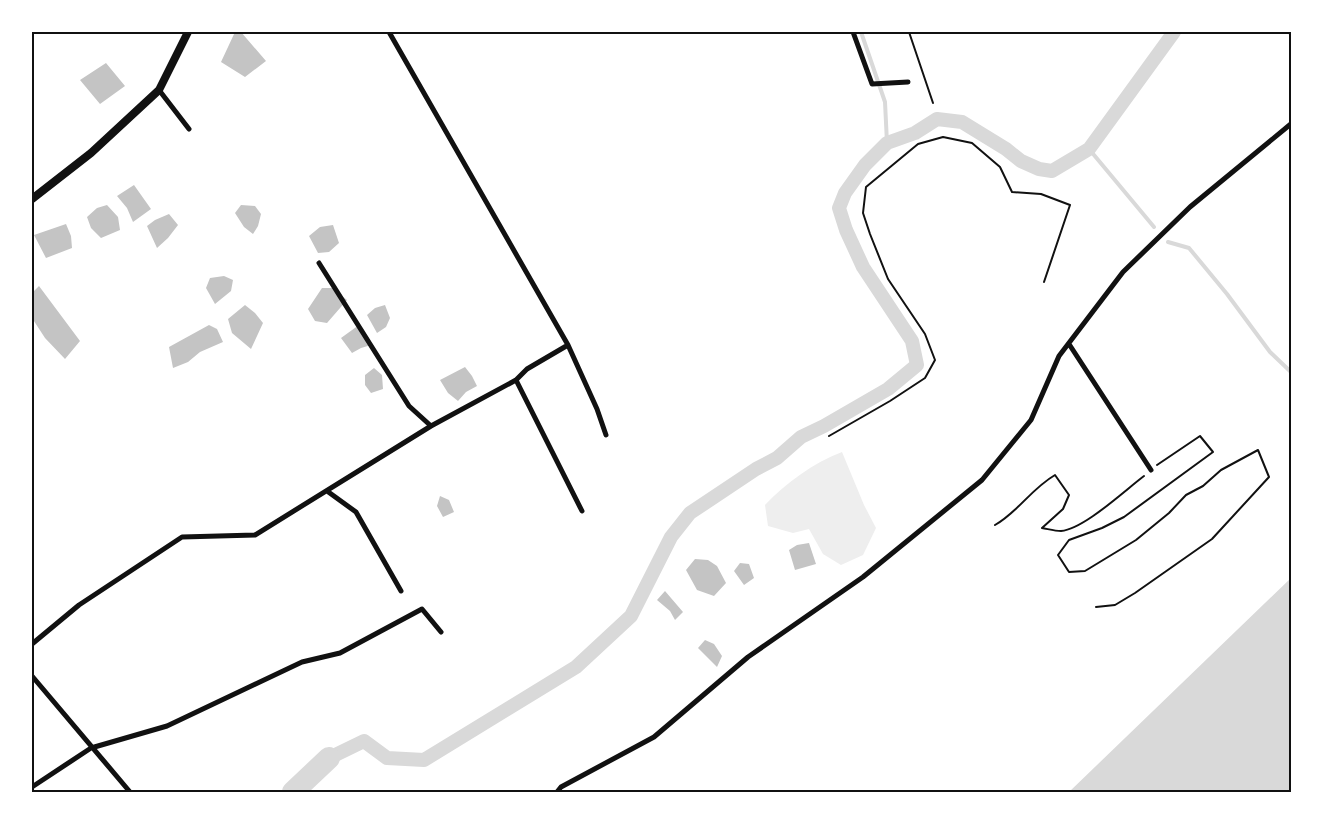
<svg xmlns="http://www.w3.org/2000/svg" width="1323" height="824" font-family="'Archivo Narrow',sans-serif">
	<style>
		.green { fill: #eee }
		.water { fill: #d9d9d9 }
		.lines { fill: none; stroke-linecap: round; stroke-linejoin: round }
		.stream { stroke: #d9d9d9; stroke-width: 4 }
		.canal { stroke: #d9d9d9; stroke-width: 14 }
		.river { stroke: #d9d9d9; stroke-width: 22 }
		.building { fill: #c4c4c4 }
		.path { stroke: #111; stroke-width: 2 }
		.minor { stroke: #111; stroke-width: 5 }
		.secondary { stroke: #111; stroke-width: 8 }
		.neatline { fill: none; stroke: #111; stroke-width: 2 }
	</style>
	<rect width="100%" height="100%" fill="#fff"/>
	<!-- green -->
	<path class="green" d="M842,452L864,505L876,528L863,555L841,565L823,554L809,529L793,533L768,526L765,505C786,483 813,463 842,452Z"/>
	<!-- water -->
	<path class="water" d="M1291,578V792H1068H1069Z"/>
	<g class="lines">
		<!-- stream -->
		<path class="stream" d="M861,32L885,102L887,143
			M1089,149L1154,227
			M1168,242L1189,248L1227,294L1270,352L1292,373"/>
		<!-- canal -->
		<path class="canal" d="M329,758L364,741L387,758L424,760L576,667L631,616L671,537L690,513L756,469L777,458L801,437L824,426L888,389L917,365L912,341L863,267L846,230L839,208L845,193L865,165L887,143L915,133L937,119L962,122L1006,149L1021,161L1039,169L1052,171L1089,149L1174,32"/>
		<!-- river -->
		<path class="river" d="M293,792L329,758"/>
	</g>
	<!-- building -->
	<path class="building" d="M235,32H241L266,61L245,77L221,62Z
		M106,63L125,86L100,104L80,80Z
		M134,185L151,209L133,222L127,208L117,196Z
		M107,205L118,217L120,230L101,238L91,228L87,217L97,208Z
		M241,205L255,206L261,214L258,226L253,234L244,227L235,213Z
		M169,214L178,225L168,238L157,248L147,226L155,220Z
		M66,224L71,236L72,248L46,258L34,235Z
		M333,225L339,243L329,252L318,253L309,236L320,227Z
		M224,276L233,280L231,291L215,304L206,288L210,278Z
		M39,286L80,341L65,359L45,338L32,318V293Z
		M322,288H332L347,300L327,323L315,321L308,309Z
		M245,305L255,313L263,323L251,349L232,333L228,319Z
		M385,305L390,318L386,327L377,333L367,315L375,308Z
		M209,325L217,329L223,342L200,352L188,362L173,368L169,347Z
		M359,325L371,345L361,348L352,353L341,338Z
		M465,367L472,376L477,386L466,392L458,401L448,393L440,380Z
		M374,368L382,375L383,389L371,393L365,385V375Z
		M440,496L449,500L454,512L443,517L437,506Z
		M809,543L816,564L795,570L789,550L797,545Z
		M695,559L708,560L717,566L726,583L714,596L697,590L686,570Z
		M740,563L749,564L754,578L744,585L734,571Z
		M665,591L683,612L675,620L670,611L657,600Z
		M705,640L714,644L722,656L717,667L698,648Z"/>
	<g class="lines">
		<!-- path -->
		<path class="path" d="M909,32L933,103
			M829,436L890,401L925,378L935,360L925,334L888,279L870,234L863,213L866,187L918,144L943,137L972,143L1000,167L1012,192L1041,194L1070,205L1044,282
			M995,525C1018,512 1031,489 1055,475L1069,495L1063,509L1042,528C1048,529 1055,531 1061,531C1084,529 1124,491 1144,476
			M1096,607L1115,605L1135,593L1212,539L1269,477L1258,450L1221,470L1203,486L1186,495L1169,513L1136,540L1085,571L1069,572L1058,555L1069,540L1102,528L1124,517L1213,452L1200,436L1157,465"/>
		<!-- minor -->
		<path class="minor" d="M389,32L568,345
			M853,32L872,84L908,82
			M1290,32L1292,33
			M159,90L189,129
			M319,263L409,406L431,426L516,380L582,511
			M1069,344L1151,470
			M516,380L527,369L568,345L597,409L606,435
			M327,491L356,512L401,591
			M32,644L79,605L182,537L255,535L431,426
			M32,676L130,792
			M32,787L91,748L167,726L302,662L340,653L422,609L441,632
			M557,792L561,787L654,737L748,657L863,577L982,480L1031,420L1059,356L1123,272L1190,207L1292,123"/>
		<!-- secondary -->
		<path class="secondary" d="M32,199L91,153L159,90L188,32"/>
	</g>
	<!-- border -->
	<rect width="1323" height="824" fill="none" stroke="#ffffff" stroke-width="66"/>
	<rect x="33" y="33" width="1257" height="758" class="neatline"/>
</svg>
